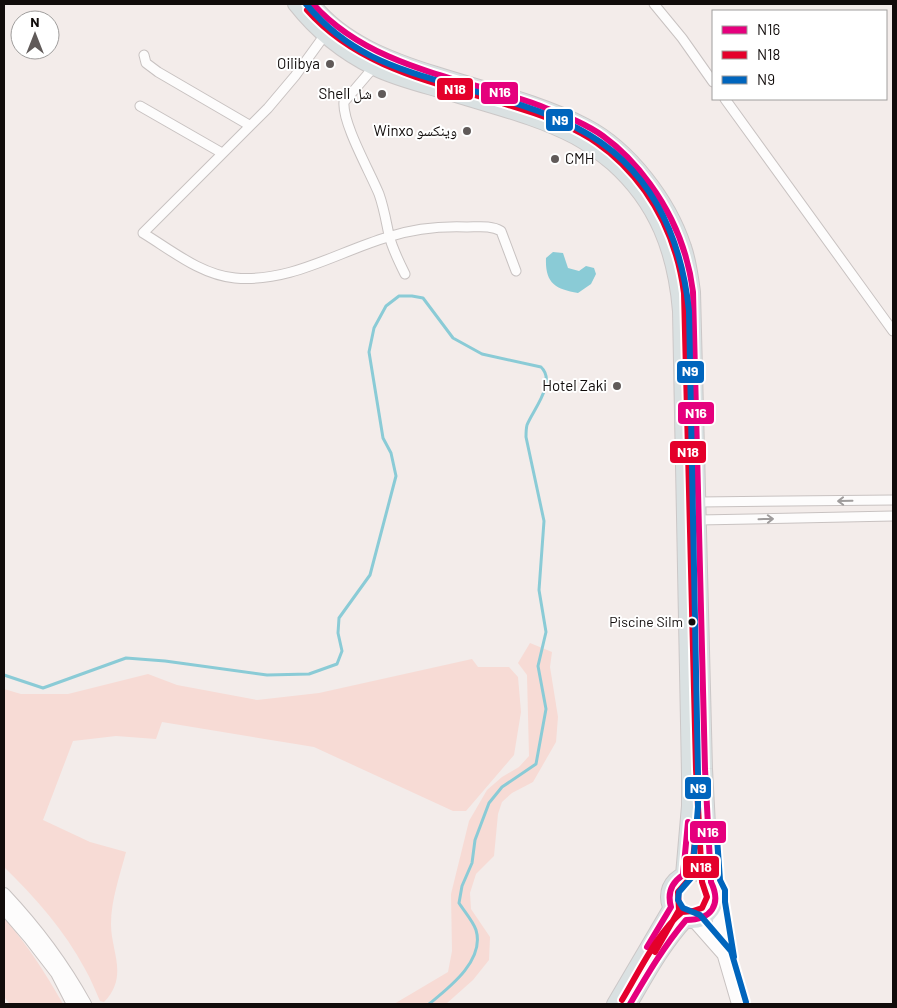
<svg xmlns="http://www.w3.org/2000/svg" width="897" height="1008" font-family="Barlow,'Noto Naskh Arabic',sans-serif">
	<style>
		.green { fill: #f7dbd5 }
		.water { fill: #8acbd6 }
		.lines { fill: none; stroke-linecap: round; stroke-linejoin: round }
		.stream { stroke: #8acbd6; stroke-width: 3 }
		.minor-casing { stroke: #c8c2c1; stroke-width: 11 }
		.secondary-casing { stroke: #c8c2c1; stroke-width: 14 }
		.primary-casing { stroke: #cbc7c7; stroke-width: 16 }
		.minor { stroke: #fdfcfc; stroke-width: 9 }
		.secondary { stroke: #fdfcfc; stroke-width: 12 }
		.primary { stroke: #dae1e2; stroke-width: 14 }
		.bus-1-casing { stroke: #fff; stroke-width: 10 }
		.bus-2-casing { stroke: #fff; stroke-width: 10 }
		.bus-3-casing { stroke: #fff; stroke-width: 10 }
		.bus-1 { stroke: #e5007d; stroke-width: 6 }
		.bus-2 { stroke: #e4002b; stroke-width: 6 }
		.bus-3 { stroke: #0065bd; stroke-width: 6 }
		.oneway { stroke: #9f9c9c }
		.poi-dot { fill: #605a59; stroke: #fff; stroke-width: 2 }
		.bus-dot { fill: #110c0b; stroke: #fff; stroke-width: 2 }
		.labels { text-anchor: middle; stroke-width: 4; stroke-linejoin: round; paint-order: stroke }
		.bus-label { font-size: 14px; fill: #110c0b; stroke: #fff; text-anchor: end }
		.poi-label { font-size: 15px; fill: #110c0b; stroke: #fff; text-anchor: end }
		.line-badge { stroke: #fff; stroke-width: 2 }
		.badge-label { font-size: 14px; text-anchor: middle; font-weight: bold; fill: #fff }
	</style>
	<rect width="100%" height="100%" fill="#f3ecea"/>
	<!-- green -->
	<path class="green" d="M530,643L552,652L550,667L558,717L556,742L533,782L512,793L502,802L498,814L494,856L476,874L470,893L471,909L490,937L489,960L473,980L446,1004H394L448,972L452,951L451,894L469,821L487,790L502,777L519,767L529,756L527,675L518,663Z
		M472,659L478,667H509L518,677L521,712L514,755L466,811H453L314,747L162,722L156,739L116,736L73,741L43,820L90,842L126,852C120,875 111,900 111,924C111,952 129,976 104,1002L100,1001C95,990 91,979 85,969C65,931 35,897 4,867V689L21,694H68L148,674L177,685L257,700L319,693Z
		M4,918C27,944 46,974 63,1004H10L4,997Z"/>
	<!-- water -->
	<path class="water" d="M553,252L563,253L568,268L579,271L586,266L594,268L596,274L591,284L578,293C555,289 545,283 546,258Z"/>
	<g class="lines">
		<!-- stream -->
		<path class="stream" d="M4,675L43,688L126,658L165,661L267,675L309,674L337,664L342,651L338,633L339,618L370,575L396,476L391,453L383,438L369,352L374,328L386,306L399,296H412L423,298L453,338L482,354L541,367C557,382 533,410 527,425C526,429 526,433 526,437L544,521L539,590L546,632L538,666L546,709L536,764L502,787L489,803L475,840L472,863L462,886L459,903C464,911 473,921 476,930C485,960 450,987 429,1004"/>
		<defs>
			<path id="minor" d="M654,4L682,38L713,82
				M324,36L295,76L268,108L143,233C171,250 201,275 235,278C290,283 337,252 388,237C413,229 441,226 467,227C478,227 491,225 501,231L516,271
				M144,55L146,63L158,72L249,125
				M373,68L344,102C342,123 370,172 379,194C384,208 386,221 389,235C392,248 399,262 405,274
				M725,99L893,331
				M140,106L222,153
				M699,502L893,500
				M699,520L893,516"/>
			<path id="secondary" d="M4,894C35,927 63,964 85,1004
				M716,903L724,956L738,1004
				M4,908L30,938L57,973L73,1004
				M694,921L724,955"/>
			<path id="primary" d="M295,4C317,32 341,52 374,68C398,80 427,86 453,94C494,107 537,117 575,137C588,144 601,154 612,163C657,203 675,252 680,311L689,774V806L683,875
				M313,4C343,42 391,60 436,74C486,90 540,102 586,126C630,149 669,201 684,247C689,261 691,277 693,292L705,769L711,882
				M668 897a24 24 0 1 1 48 0a24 24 0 1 1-48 0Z
				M614,1004L671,907
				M630,1004C647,975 663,945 686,920"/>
		</defs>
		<!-- minor casing -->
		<use href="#minor" class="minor-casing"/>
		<!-- secondary casing -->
		<use href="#secondary" class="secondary-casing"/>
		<!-- primary casing -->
		<use href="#primary" class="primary-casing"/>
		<!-- minor -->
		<use href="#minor" class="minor"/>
		<!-- secondary -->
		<use href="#secondary" class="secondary"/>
		<!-- primary -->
		<use href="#primary" class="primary"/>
		<defs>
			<path id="bus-1" d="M313,4C371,68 460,77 538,105C560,114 583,122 603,136C621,149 637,166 650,184C674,217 688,252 693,292L705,769L711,882C722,905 711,920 686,920C664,946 647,975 630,1004
				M647,947L671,907C667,893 671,883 683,875L688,822"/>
			<path id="bus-2" d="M307,10C362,72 445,84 521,109C547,117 574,127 597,143C616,156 632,173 645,191C667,222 679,255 684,293L696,769L702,882L707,897L702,908L693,911L682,912C657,933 639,972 622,1000
				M655,952L679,910L678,892L691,877L697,823"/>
			<path id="bus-3" d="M306,4C348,54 392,67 452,85C495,97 538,108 577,128C649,165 681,234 689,311L698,774V807L692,877L679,892L678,900L683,908L700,915L731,951L746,1002
				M716,824L720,880L725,890V902L734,957"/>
		</defs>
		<!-- bus-1 casing -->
		<use href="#bus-1" class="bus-1-casing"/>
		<!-- bus-2 casing -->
		<use href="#bus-2" class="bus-2-casing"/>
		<!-- bus-3 casing -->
		<use href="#bus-3" class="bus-3-casing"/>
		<!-- bus-1 -->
		<use href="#bus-1" class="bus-1"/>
		<!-- bus-2 -->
		<use href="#bus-2" class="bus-2"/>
		<!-- bus-3 -->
		<use href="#bus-3" class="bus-3"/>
	</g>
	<!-- one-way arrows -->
	<defs><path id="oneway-shaft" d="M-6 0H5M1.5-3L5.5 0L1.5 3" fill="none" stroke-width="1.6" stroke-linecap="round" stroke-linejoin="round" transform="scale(1.25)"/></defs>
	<g class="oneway">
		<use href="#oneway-shaft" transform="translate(845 501) rotate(179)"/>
		<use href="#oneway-shaft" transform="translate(766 519) rotate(-1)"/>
	</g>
	<!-- markers -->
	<g class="poi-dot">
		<circle cx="330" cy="64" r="5"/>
		<circle cx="382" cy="94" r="5"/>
		<circle cx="467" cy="131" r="5"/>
		<circle cx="555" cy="159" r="5"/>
		<circle cx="617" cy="386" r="5"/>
	</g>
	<circle class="bus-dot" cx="692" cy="622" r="4.5"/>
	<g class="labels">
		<!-- bus labels -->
		<g class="bus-label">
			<text x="683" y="627">Piscine Silm</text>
		</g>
		<!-- poi labels -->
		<g class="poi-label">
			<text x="320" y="69">Oilibya</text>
			<text x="372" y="99">Shell شل</text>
			<text x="457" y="136">Winxo وينكسو</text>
			<text x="565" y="164" text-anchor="start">CMH</text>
			<text x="607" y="391">Hotel Zaki</text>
		</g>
	</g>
	<g class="line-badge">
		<rect x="436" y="77" width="38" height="24" rx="5" fill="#e4002b"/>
		<rect x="480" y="81" width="39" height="24" rx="5" fill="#e5007d"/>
		<rect x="545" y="108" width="29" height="24" rx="5" fill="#0065bd"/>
		<rect x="676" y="360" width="29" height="24" rx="5" fill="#0065bd"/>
		<rect x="677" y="401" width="38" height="24" rx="5" fill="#e5007d"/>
		<rect x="669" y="440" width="38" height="24" rx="5" fill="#e4002b"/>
		<rect x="684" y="776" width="28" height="24" rx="5" fill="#0065bd"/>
		<rect x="689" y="820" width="38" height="24" rx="5" fill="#e5007d"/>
		<rect x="682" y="855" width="38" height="24" rx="5" fill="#e4002b"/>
	</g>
	<g class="badge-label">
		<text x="455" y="94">N18</text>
		<text x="500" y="97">N16</text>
		<text x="560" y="125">N9</text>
		<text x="690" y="376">N9</text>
		<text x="696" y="418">N16</text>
		<text x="688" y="457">N18</text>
		<text x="698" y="793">N9</text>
		<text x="708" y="837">N16</text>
		<text x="701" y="872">N18</text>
	</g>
	<!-- border -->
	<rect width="897" height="1008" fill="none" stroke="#110c0b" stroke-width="10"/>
	<!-- legend -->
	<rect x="712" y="10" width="175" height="90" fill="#ffffff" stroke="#a09e9d"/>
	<rect x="722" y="26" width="25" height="8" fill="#e5007d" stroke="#a09e9d"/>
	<text x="757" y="35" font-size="15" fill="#110c0b">N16</text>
	<rect x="722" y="51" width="25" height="8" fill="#e4002b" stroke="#a09e9d"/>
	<text x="757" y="60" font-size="15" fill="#110c0b">N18</text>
	<rect x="722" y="76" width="25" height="8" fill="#0065bd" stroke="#a09e9d"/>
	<text x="757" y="85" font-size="15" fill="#110c0b">N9</text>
	<!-- north arrow -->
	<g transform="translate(35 35)"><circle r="24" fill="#ffffff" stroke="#a09e9d"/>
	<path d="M0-4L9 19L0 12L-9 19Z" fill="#605a59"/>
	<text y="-8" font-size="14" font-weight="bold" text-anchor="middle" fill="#110c0b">N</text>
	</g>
</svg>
